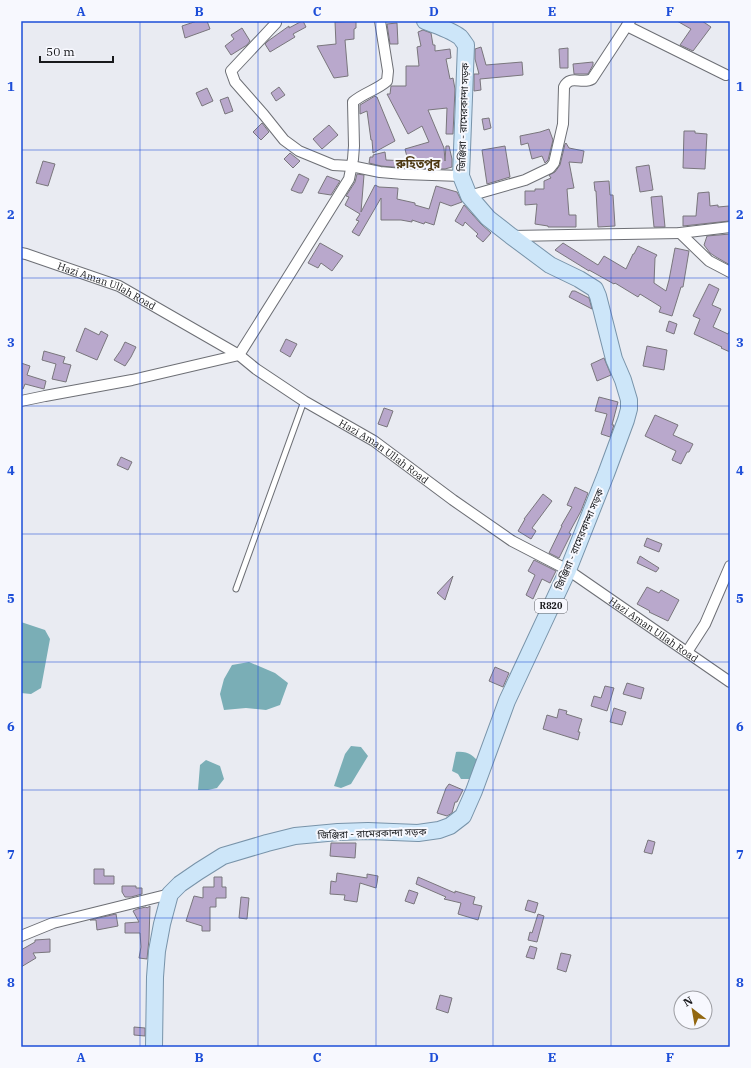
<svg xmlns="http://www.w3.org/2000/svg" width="751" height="1068" font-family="'IBM Plex Serif','Noto Sans Bengali',serif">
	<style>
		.water { fill: #7aaeb6 }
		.building { fill: #b9a8cc; stroke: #79767c }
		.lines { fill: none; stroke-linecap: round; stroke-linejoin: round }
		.service-casing { stroke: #6d6f75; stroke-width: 7 }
		.minor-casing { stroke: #6d6f75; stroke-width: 12 }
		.primary-casing { stroke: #7893a9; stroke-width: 18 }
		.service { stroke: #fff; stroke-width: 5 }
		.minor { stroke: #fff; stroke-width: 10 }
		.primary { stroke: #cde6f9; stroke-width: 16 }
		.grid { fill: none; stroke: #1d4ed8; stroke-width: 1; stroke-opacity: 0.55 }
		.labels { text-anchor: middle; stroke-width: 4; stroke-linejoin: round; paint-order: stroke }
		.shield { fill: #f7f8fe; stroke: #5b5c60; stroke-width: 1 }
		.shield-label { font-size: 9px; font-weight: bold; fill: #18191c }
		.street-label { font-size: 10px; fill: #18191c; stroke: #f7f8fe }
		.quarter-label { font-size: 12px; font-weight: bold; fill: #4e3914; stroke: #f7f8fe }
		.neatline { fill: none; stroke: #1d4ed8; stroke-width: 1.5 }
		.grid-label { font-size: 13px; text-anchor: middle; font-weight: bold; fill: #1d4ed8 }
	</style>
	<rect width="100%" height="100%" fill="#e9ebf2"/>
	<!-- water -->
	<path class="water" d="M21,622L45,630L50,639L41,688L31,694L21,693Z
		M249,662L275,673L288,683L280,705L266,710L246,708L224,710L220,694L224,679L232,665Z
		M351,746L361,747L368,756L351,784L341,788L334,786L345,754Z
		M456,752C468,751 473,755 480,764L477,776L469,779H461L458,774L452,771Z
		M206,760L220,766L224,779L217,788L208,790H198L200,765Z"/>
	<!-- building -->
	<path class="building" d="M197,21H207L210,29L185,38L182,26Z
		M302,21H303L306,27L293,34L295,37L270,52L265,44L268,41L289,26V28Z
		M356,21V28L354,29V39L345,40L348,76L334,78L317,46L336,44L335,22Z
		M677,21H702L711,27L693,51L680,45L691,29Z
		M397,23L398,44H390L387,24Z
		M242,28L250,41L247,45L231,55L225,46L234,39L231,35Z
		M423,30L431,33L433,45H435V51L450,49L451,58L446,59L450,79L453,78L455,89L453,134H446L447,108L428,110L444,148L445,161L446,146H449L452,159V167L445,169L403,168L381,166L369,163L370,157H373V155L385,152L386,160L408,161L405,149L429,142L422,126L408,134L387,94H390L391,86H406V66H419L417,47L421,46L418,32Z
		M481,47L486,65L522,62L523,75L480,79L481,90L474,91V74H479L475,59V49Z
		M568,48V68H560L559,49Z
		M593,62V65L588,74H574L573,64Z
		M279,87L285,95L276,101L271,93Z
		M207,88L213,101L202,106L196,93Z
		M375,96L376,97H377L395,141L373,153L372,140H371L367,111L360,114V105Z
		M228,97L233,111L225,114L220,100Z
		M489,118L491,128L484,130L482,119Z
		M262,123L269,132L261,140L253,132Z
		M329,125L338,135L322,149L313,139Z
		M549,129L553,140L548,160L545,163L542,156L532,159L528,143L521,145L520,136L540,132Z
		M684,131H695V133L707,134L705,169L683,168Z
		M566,143L569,148L584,151L582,163L569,162L574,188L567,189L569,215H576V227H548V226L535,224L537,204L525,205V191H535V189H544V181L551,178L549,175L555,172L560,165L565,144Z
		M505,146L510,177L487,184L482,150Z
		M290,153L300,161L293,168L284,159Z
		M43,161L55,164L48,186L36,183Z
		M649,165L653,190L640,192L636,167Z
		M299,174L309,179L302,193H299L291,190Z
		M357,174L364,175L361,212L375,185L379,187L398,188L397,199L415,203V205L429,209L436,186L457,192L462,202L451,206L440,202L434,225L425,222L424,224L412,220V222L401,220H381V198L359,236L352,232L359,221L356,220L360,214L345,205L349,197L346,196L355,182Z
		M327,176L340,181L331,195L318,193Z
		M609,181L610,195H613L615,226L598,227L596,191H595L594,182Z
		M709,192L710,206L718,205V207L729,206V221L683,226V216H696L698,193Z
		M662,196L665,227H654L651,197Z
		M464,205L481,224L491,233L483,242L476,236L478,234L465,222L463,226L455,221Z
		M730,234V265L716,257L710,253L704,245L707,236Z
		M320,243L343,256L332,271L321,263L318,268L308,263Z
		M563,243L598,265L604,256L626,269L633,254H634L638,246L657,255L655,258L654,283L666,291L669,280L675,248L689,251L683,287H681L672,316L659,312L661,307L640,294L638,297L615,283L614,284L589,270V271L555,250Z
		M709,284L719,289L712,305L721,309L713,327L728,334L730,330V352L721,348L722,347L694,334L700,319L693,316Z
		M572,291H575L589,298L592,309L569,297Z
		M669,321L677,324L674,334L666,331Z
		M85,328L99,335L101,331L108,335L97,360L76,351Z
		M286,339L297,344L290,357L280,351Z
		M125,342L136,347L131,357L125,366L114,360L121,350Z
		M647,346L667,350L664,370L643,366Z
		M44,351L65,357L63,363L71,365L66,382L52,379L56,364L42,360Z
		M604,358L611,375L597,381L591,364Z
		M21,363L30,366L27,375L46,381L44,389L25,384L23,389H21Z
		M599,397L618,402L612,425H614L610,437L601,434L607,414L595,411Z
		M384,408L393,411L387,427L378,424Z
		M655,415L678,425L673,435L693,444L689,452H687L681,464L672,460L676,451L645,436Z
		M121,457L132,462L128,470L117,465Z
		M575,487L588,493L581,511L569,533L571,534L559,558L549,553L562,526H561L572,507L567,505Z
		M543,494L552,501L532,528L536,531L531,539L518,531L525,519H524Z
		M647,538L662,544L659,552L644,546Z
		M640,556L659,568L656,572L637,563Z
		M534,560L556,571L550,583L542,579L533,599L526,595L535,575L528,571Z
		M453,576L445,600L437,593Z
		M647,587L659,593L661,590L679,600L668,621L649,612L650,611L637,604Z
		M495,667L509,673L503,687L489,681Z
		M627,683L644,688L641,699L623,694Z
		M605,686L614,688L607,711L591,706L594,696L601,698Z
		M614,708L626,712L622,725L610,722Z
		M559,709L567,711L566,714L582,719L578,732H580L578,740L543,729L547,715L557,718Z
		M449,784L463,790L457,802H455L452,813L447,816L437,813L446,788Z
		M648,840L655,842L652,854L644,852Z
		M331,843H356L355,858L330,856Z
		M94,869H104V876H114V884H94Z
		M337,873L367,878V874L378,876L377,883L376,888L360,883L357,902L344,900L345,895L330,894L331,881L336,882Z
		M214,877H222V887H226V898H216V907H210V931H202V926L186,921L194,896L203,898V887H214Z
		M418,877L455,893V891L475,897L473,904L482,906L478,920L458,914L461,903L444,899L446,897L416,884Z
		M122,886H136V888H142V894L131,897H125L122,892Z
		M409,890L418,893L414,904L405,901Z
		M241,897L249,898L247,919L239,918Z
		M528,900L538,903L535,913L525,910Z
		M150,906L149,939L147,959L139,958L141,947L140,933H125V923L139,922L133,911L137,909L146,907L147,908Z
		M116,914L118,926L97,930L96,920H90Z
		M538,914L544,916L537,942L528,940L530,932L532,933Z
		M50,939V952L33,953L36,958L21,967V950L35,942V940Z
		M530,946L537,948L534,959L526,957Z
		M561,953L571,955L566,972L557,969Z
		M440,995L452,998L448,1013L436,1009Z
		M134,1027L145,1028V1036L134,1035Z"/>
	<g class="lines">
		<defs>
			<path id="service" d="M236,589L304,401"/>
			<g id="minor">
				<path d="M276,23L231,71L235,82L264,115L284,140L299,151L333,165L351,166L380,172L403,174L461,176"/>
				<path d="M627,26L726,75"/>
				<path d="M469,196L525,180L550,168L554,163L563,124L564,87C570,74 582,85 592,79L630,21"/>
				<path d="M680,233L709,261L730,272"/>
				<path d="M512,236L680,233L730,227"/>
				<path id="s1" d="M21,253L26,254L119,286L239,355L256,369L304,401L374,441L453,500L512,541L568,570L730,682"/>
				<path d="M21,401L45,396L132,380L239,355L288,277L349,179L353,159L354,146L353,102C363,93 377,90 387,81L388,71L380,21"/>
				<path d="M687,652L705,624L730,566"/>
				<path d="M21,936L53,923L170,894"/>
			</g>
			<path id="primary" d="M154,1047L155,977L157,951L162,924L170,894L180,884L199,871L223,856L267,843L295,836L338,832L368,831L418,833L439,830L450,826L463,816L474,791L507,701L568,570L606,474L626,420L629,409V400L623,380L614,359L598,296L595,289L579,279L550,265L511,236L488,218L469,196L461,176L466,45C464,43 462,39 460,37C451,30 436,25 425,21"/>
		</defs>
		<!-- service casing -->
		<use href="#service" class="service-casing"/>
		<!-- minor casing -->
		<use href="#minor" class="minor-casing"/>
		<!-- primary casing -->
		<use href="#primary" class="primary-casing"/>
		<!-- service -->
		<use href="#service" class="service"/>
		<!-- minor -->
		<use href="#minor" class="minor"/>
		<!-- primary -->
		<use href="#primary" class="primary"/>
	</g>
	<!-- grid -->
	<path class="grid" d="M140,21V1047M258,21V1047M376,21V1047M493,21V1047M611,21V1047M21,150H730M21,278H730M21,406H730M21,534H730M21,662H730M21,790H730M21,918H730"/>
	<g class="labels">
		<!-- shield labels -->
		<rect class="shield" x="535" y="599" width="32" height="14" rx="3"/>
		<g class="shield-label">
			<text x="551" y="609">R820</text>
		</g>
		<!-- street labels -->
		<g class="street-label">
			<text transform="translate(463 117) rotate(-88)" y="4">জিঞ্জিরা - রামেরকান্দা সড়ক</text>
			<text dy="4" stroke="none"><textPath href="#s1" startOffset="92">Hazi Aman Ullah Road</textPath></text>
			<text dy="4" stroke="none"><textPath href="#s1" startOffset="416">Hazi Aman Ullah Road</textPath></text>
			<text transform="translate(579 539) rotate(-67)" y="4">জিঞ্জিরা - রামেরকান্দা সড়ক</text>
			<text dy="4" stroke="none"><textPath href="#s1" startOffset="740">Hazi Aman Ullah Road</textPath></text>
			<text transform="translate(372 833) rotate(-2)" y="4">জিঞ্জিরা - রামেরকান্দা সড়ক</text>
		</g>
		<!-- quarter labels -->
		<g class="quarter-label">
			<text x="418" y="168">রুহিতপুর</text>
		</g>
	</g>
	<!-- border -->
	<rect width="751" height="1068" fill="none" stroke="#f7f8fe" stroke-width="44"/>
	<!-- north arrow -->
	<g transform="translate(693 1010) rotate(329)"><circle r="19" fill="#f7f8fe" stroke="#9e9fa4"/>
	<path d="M0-3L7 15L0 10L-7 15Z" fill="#926710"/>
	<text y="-6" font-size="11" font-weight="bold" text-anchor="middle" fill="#18191c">N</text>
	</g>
	<!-- scale -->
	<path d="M40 56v6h73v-6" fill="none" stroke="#18191c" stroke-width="2"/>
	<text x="46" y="56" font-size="12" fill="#18191c" stroke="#f7f8fe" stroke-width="3" paint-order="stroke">50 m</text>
	<rect x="22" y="22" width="707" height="1024" class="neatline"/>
	<g class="grid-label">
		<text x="81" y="16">A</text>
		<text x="199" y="16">B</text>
		<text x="317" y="16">C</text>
		<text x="434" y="16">D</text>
		<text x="552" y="16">E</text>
		<text x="670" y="16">F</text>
		<text x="11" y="91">1</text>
		<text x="740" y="91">1</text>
		<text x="11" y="219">2</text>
		<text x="740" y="219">2</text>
		<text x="11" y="347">3</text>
		<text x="740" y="347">3</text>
		<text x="11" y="475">4</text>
		<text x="740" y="475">4</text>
		<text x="11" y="603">5</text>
		<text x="740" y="603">5</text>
		<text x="11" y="731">6</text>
		<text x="740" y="731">6</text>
		<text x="11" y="859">7</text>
		<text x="740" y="859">7</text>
		<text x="11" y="987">8</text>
		<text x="740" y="987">8</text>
		<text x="81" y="1062">A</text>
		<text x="199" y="1062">B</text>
		<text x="317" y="1062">C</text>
		<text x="434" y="1062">D</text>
		<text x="552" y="1062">E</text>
		<text x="670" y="1062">F</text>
	</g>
</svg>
